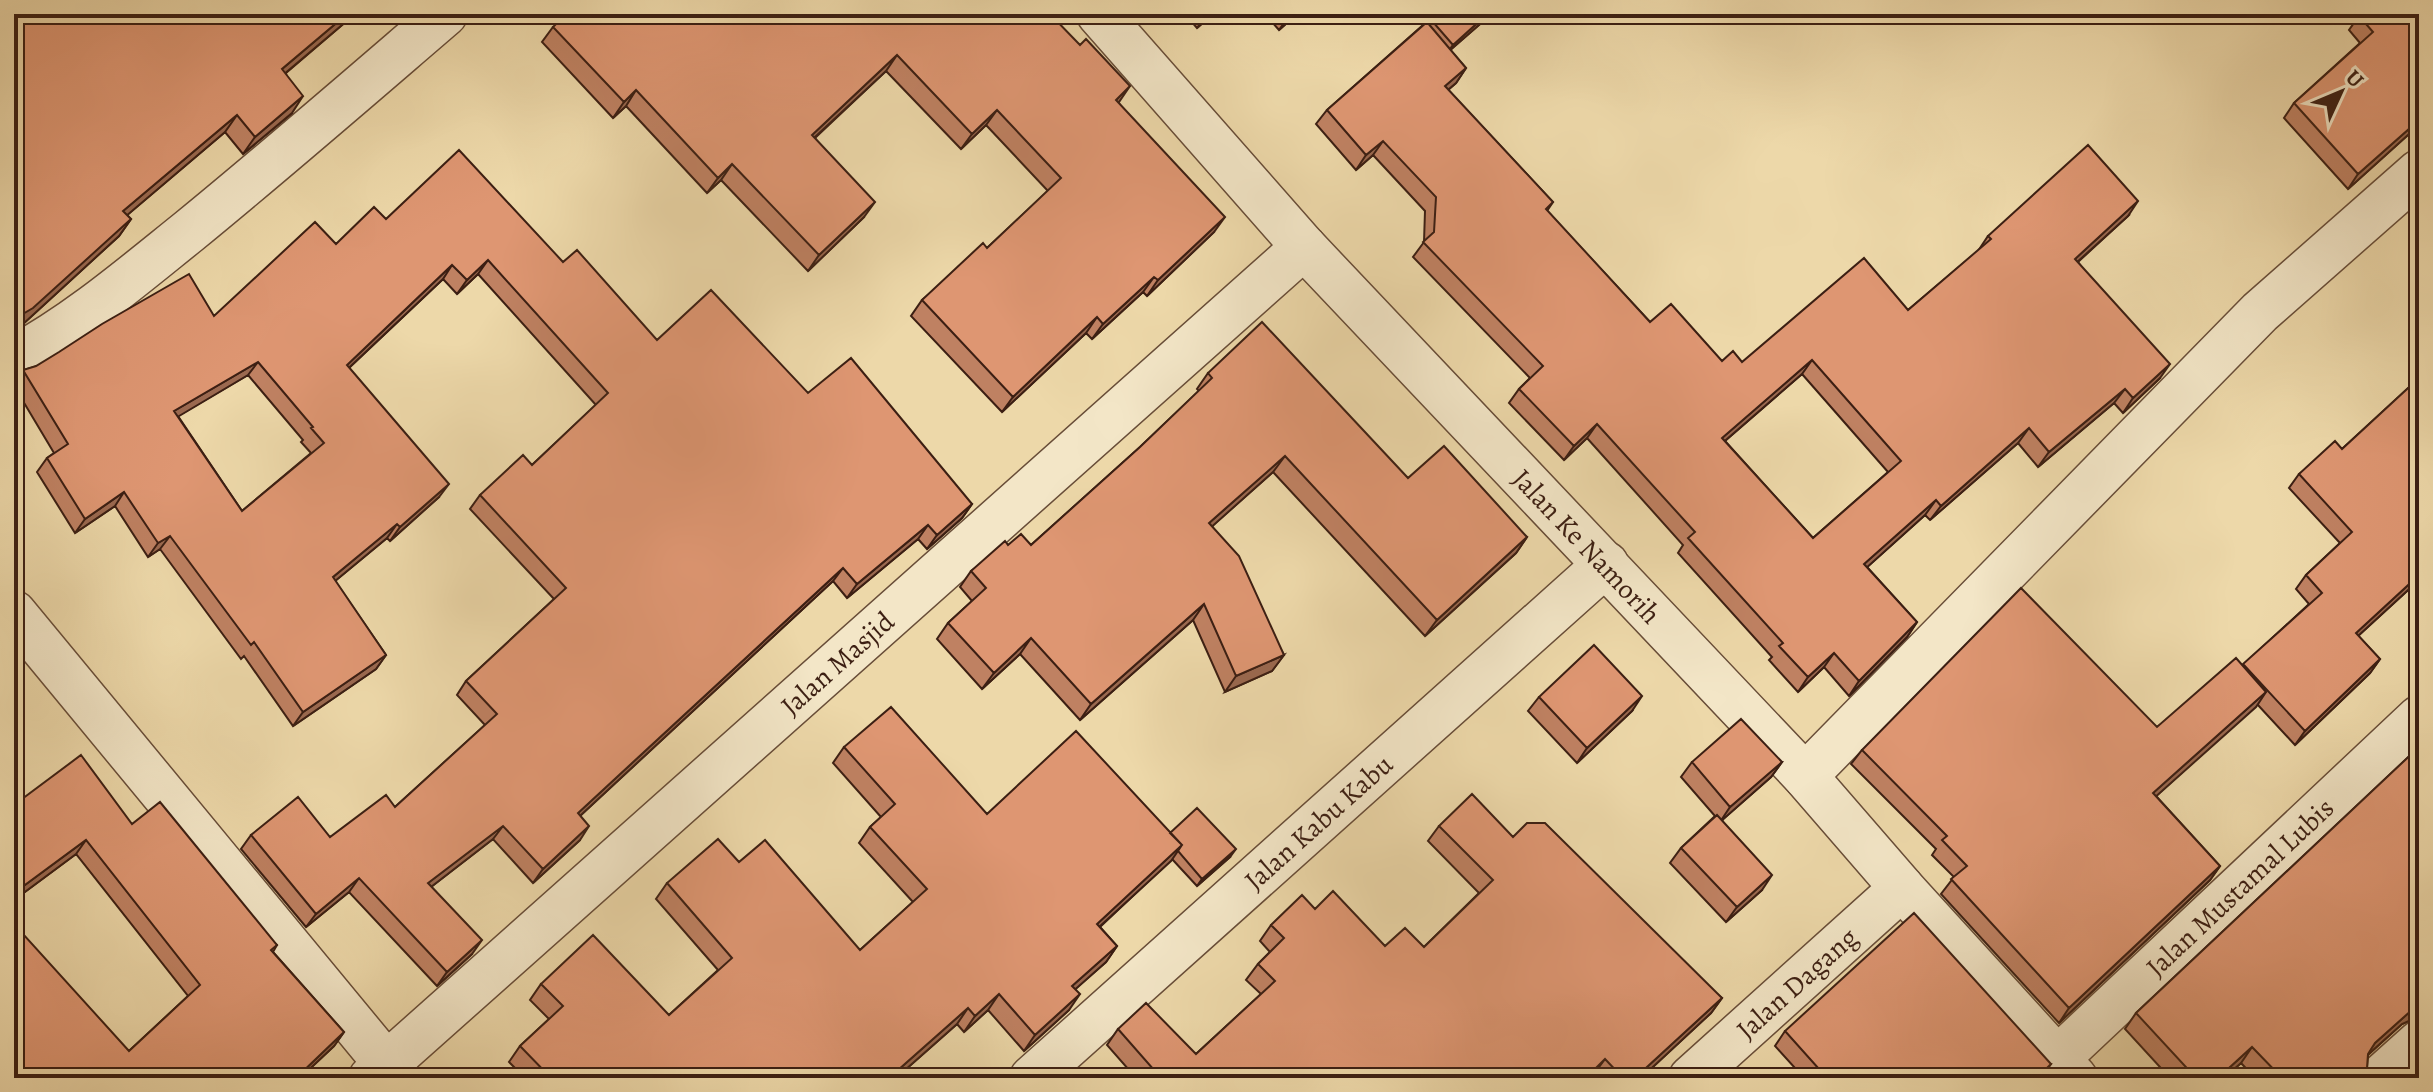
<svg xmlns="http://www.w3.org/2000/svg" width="2433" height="1092" font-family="Alegreya,serif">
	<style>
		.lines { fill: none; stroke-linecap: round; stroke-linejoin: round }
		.minor-casing { stroke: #684d38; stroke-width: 47 }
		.tertiary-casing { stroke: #684d38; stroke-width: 47 }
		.minor { stroke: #f3e6c7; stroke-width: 44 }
		.tertiary { stroke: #f3e6c7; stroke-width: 44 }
		.wall { fill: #bf8162; stroke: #3c1f13; stroke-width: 2; fill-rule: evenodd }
		.shaded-wall { fill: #9b6950; stroke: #3c1f13; stroke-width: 2 }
		.building { fill: #de9672; stroke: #3c1f13; stroke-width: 2; fill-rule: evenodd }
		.labels { text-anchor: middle; stroke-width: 7; stroke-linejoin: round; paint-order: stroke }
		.street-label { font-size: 28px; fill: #3c1f13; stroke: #f3e6c7 }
	</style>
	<rect width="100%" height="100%" fill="#edd8a9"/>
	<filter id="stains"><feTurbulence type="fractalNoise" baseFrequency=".0025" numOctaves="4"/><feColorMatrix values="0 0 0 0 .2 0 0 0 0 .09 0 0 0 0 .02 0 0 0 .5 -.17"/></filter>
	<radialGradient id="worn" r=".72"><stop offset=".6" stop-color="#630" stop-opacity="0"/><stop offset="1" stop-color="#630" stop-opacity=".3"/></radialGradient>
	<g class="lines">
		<defs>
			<g id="minor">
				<path d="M14,358C77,324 132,277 188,232C275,161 360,87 445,14"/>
				<path d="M14,613L398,1078"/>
				<path d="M1805,776L2260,312L2419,172"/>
				<path id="s1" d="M2059,1057L2419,718"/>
				<path id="s2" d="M371,1078L1304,247"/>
				<path id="s3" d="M1032,1078L1606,564"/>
				<path id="s4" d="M1691,1078L1902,888"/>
				<path d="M2380,1078L2419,1043"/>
			</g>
			<g id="tertiary">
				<path id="s5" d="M1099,14L1304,247L1805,776L1902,888L2075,1078"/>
			</g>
		</defs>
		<!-- minor casing -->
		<use href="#minor" class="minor-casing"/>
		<!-- tertiary casing -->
		<use href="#tertiary" class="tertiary-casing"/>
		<!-- minor -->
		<use href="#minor" class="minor"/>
		<!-- tertiary -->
		<use href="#tertiary" class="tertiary"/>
	</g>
	<!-- wall -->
	<path class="wall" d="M14,14H355L286,73L292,113L243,154L225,132L127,215L131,219L119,236L22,325Z
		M1050,14L1118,102L1214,232L1147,296L1143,292L1092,339L1086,333L1002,412L911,316L922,300L987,248L1048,191L986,125L961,149L886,71L815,138L864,217L808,271L721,180L707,193L626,106L613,118L542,42L553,27Z
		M1185,14H1213L1197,28Z
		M1265,14H1297L1279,30Z
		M1414,14H1483L1485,16L1480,24L1450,50L1466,68L1456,83L1448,90L1553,202L1547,211L1650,322L1722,361L1742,362L1908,310L1978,251L1988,236L2128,216L2078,262L2160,378L2123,413L2114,403L2038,467L2018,443L1930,520L1925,515L1867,567L1917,622L1907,637L1849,696L1824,667L1798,692L1769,660L1772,657L1678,553L1683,545L1587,438L1564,460L1509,403L1519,389L1530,378L1413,257L1424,242L1425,211L1373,155L1356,170L1316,124L1327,110L1423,25ZM1802,374L1888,472L1813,538L1725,441Z
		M2419,14L2409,134L2348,189L2284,118L2294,103L2360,43L2349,30L2359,16Z
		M386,219L563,262L657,340L808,393L972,504L962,518L927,549L918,539L847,598L833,581L580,816V840L533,883L493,839L431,887L472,954L437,986L349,892L306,927L241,849L251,835L330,837L395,807L485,725L457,695L466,681L554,599L470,509L480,495L532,465L596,405L478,274L457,294L443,279L349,368L439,497L390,541L387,538L335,581L386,655L376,669L293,726L244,656L241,659L160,549L148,557L115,506L75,533L37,472L47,458L54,453L14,386V382L23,370L214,316L336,244ZM248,375L303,440L301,442L311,453L242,511L178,416Z
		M1208,373L1408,478L1527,537L1516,553L1425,636L1273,472L1212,526L1284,655L1272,671L1225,692L1193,620L1080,720L1020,654L982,689L937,639L948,623L972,601L960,587L971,571L1008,545H1031L1140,447L1199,391L1197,389Z
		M2419,378V580L2358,636L2380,659L2370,673L2295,745L2257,704L2156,796L2220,866L2210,880L2059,1023L1941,894L1954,877L1932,855L1936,849L1851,764L1862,750L2157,727L2242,666L2309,604L2296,589L2306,575L2340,543L2289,488L2299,474L2342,449Z
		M1539,697L1632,711L1577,763L1528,711Z
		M844,747L987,814L1170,833L1230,857L1197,886L1172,859L1100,927L1117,946L1106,962L1075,989L1069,1010L1024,1051L988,1010L964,1032L957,1024L896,1078H525L509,1062L520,1046L549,1019L530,1000L541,984L669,1015L718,970L656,899L667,883L739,862L860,950L913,902L859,843L870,827L881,817L833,763Z
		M2419,747V1019L2415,1018L2402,1024L2368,1055L2367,1068L2373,1078H2255L2241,1063L2224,1078H2170L2125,1029L2136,1013Z
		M1692,762H1782L1771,777L1722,820L1762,890L1726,922L1670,863L1681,848L1715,816L1681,777Z
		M14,805L132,824L277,945L273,952L344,1032L334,1046L300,1078H14L129,1051L188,996L76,854L14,900Z
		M1439,826L1513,837L1722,998L1711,1013L1641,1078H1597L1594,1075L1591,1078H1136L1107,1045L1118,1029L1196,1054L1261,994L1246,980L1258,964L1270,952L1260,941L1271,925L1315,909L1385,946L1424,947L1479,893L1428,841Z
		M1785,1031L2051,1064L2042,1077L2043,1078H1804L1775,1046Z"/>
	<!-- shaded-wall -->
	<path class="shaded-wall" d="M347,14H355L270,86L282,69Z
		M1207,14H1213L1197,28Z
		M1291,14H1297L1279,30L1289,16Z
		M1485,16L1480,24L1447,53L1453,45Z
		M897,55L886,71L801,150L812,135Z
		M1466,68L1456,83L1435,101L1445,86Z
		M1130,86L1119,102L1105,115L1116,100Z
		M636,90L626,106L613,118L624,102Z
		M303,96L292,113L243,154L255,137Z
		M997,110L986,125L961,149L972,134Z
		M237,115L225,132L112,228L123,211Z
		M2419,120L2409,134L2348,189L2358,174Z
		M1383,141L1373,155L1356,170L1366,155Z
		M732,164L721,180L707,193L718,178Z
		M2138,201L2128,216L2065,273L2075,259Z
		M875,202L864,217L808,271L819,255Z
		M1225,217L1214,232L1147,296L1158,280Z
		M131,219L119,236L22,325L14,329V319Z
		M488,260L478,274L457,294L467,280Z
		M452,265L443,279L337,379L347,365Z
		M1154,277L1143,292L1092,339L1103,324Z
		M1097,317L1086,333L1002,412L1013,397Z
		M1812,360L1802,374L1712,452L1722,438Z
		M258,362L248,375L164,425L174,411Z
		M2170,364L2160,378L2123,413L2133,398Z
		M2125,389L2114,403L2038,467L2049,452Z
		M1597,424L1587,438L1564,460L1574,446Z
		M2029,428L2018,443L1930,520L1941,506Z
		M1285,456L1273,472L1198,539L1209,523Z
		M449,484L439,497L390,541L400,527Z
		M124,492L115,506L75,533L85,519Z
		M1936,500L1925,515L1854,579L1864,564Z
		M972,504L962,518L927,549L937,535Z
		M397,524L387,538L323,591L333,577Z
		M928,525L918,539L847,598L857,584Z
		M170,536L160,549L148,557L158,543Z
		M1527,537L1516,553L1425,636L1437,620Z
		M843,568L833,581L568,827L578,813Z
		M2419,575V580L2346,647L2356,633Z
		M1204,604L1193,620L1080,720L1091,704Z
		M1917,622L1907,637L1849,696L1859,681Z
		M1031,638L1020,654L982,689L994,673Z
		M1834,653L1824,667L1798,692L1808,677Z
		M386,655L376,669L293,726L303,712Z
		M1284,655L1272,671L1225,692L1236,676Z
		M2380,659L2370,673L2295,745L2305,731Z
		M2266,692L2256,707L2143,808L2153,793Z
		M1642,696L1632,711L1577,763L1587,748Z
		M1782,762L1771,777L1720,822L1730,807Z
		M503,826L493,839L418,897L428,883Z
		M589,826L580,840L533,883L543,869Z
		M86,840L76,854L14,900V893Z
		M1182,845L1171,861L1086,939L1097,924Z
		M1236,849L1230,857L1197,886L1202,879Z
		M2220,866L2210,880L2059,1023L2069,1008Z
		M1772,875L1762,890L1726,922L1737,907Z
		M359,878L349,892L306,927L316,914Z
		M482,940L472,954L437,986L447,972Z
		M1117,946L1106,962L1061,1002L1072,986Z
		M999,994L988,1010L964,1032L975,1016Z
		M1080,994L1069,1010L1024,1051L1035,1035Z
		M1722,998L1711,1013L1641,1078H1635Z
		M2419,1006V1019L2415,1018L2402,1024L2363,1059L2375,1043L2414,1008Z
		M968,1008L957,1024L896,1078H889Z
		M344,1032L334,1046L300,1078H296Z
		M2252,1047L2241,1063L2224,1078H2218Z
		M1605,1059L1591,1078H1586Z"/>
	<!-- building -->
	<path class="building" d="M14,14H347L282,69L303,96L255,137L237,115L123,211L131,219L33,308L14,319Z
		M566,14H1050L1080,45L1086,39L1130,86L1116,100L1225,217L1158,280L1154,277L1103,324L1097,317L1013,397L922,300L983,243L987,248L1061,178L997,110L972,134L897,55L812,135L875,202L819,255L732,164L718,178L636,90L624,102L553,27Z
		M1426,14H1483L1485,16L1453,45Z
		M2361,14H2419V113L2416,115L2419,120L2358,174L2294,103L2373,32L2359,16Z
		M1427,22L1466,68L1445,86L1553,202L1546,209L1650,322L1671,304L1722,361L1733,351L1742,362L1864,258L1908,310L1991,239L1988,236L2088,145L2138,201L2075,259L2170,364L2133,398L2125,389L2049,452L2029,428L1941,506L1936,500L1864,564L1917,622L1859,681L1834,653L1808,677L1779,646L1783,643L1688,538L1695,532L1597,424L1574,446L1519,389L1543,366L1423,242L1434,232L1436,197L1383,141L1366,155L1327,110ZM1812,360L1901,461L1813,538L1722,438Z
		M459,150L563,262L577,250L657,340L711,290L808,393L851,358L972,504L937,535L928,525L857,584L843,568L578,813L589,826L543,869L503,826L428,883L482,940L447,972L359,878L316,914L251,835L298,797L330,837L386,795L395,807L497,714L466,681L566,588L480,495L523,455L532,465L608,393L488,260L467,280L452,265L347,365L449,484L400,527L397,524L333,577L386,655L303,712L254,642L251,645L170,536L158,543L124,492L85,519L47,458L68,444L23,370L36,366L59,352L102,324L189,274L214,316L315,222L336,244L374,207L386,219ZM258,362L313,427L311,428L324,443L242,511L174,411Z
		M1262,322L1408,478L1444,446L1527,537L1437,620L1285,456L1209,523L1239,556L1284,655L1236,676L1204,604L1091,704L1031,638L994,673L948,623L986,588L971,571L1005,541L1008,545L1021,534L1031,545L1140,447L1212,378L1208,373Z
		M2419,378V575L2356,633L2380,659L2305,731L2243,664L2322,593L2306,575L2352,532L2299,474L2335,441L2342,449Z
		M2021,588L2157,727L2236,658L2266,692L2153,793L2220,866L2069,1008L1951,879L1967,866L1942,840L1947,836L1862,750Z
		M1594,645L1642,696L1587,748L1539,697Z
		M891,707L987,814L1076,731L1182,845L1097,924L1117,946L1072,986L1080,994L1035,1035L999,994L975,1016L968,1008L889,1078H551L520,1046L563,1006L541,984L593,935L669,1015L732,958L667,883L718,839L739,862L765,840L860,950L927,889L870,827L895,804L844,747Z
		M1741,719L1782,762L1730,807L1692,762Z
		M2419,747V1006L2414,1008L2375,1043L2368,1054L2367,1068L2373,1078H2282L2252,1047L2218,1078H2196L2136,1013Z
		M81,755L132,824L160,802L277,945L271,950L344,1032L296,1078H14V924L129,1051L200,985L86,840L14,893V805Z
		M1472,794L1513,837L1527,823H1545L1722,998L1635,1078H1623L1605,1059L1586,1078H1161L1118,1029L1146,1003L1196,1054L1275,981L1258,964L1284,938L1271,925L1302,895L1315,909L1333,891L1385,946L1405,928L1424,947L1493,880L1439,826Z
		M1197,808L1236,849L1202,879L1178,851L1182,845L1170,833Z
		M1717,815L1772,875L1737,907L1681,848Z
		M1914,913L2051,1064L2040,1075L2043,1078H1827L1785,1031Z
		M2419,1071V1078H2411Z"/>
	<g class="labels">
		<!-- street labels -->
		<g class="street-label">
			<text dy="10" stroke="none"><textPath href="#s5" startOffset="722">Jalan Ke Namorih</textPath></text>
			<text dy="10" stroke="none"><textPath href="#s2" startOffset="624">Jalan Masjid</textPath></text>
			<text dy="10" stroke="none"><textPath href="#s3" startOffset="384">Jalan Kabu Kabu</textPath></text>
			<text dy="10" stroke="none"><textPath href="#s1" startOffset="248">Jalan Mustamal Lubis</textPath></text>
			<text dy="10" stroke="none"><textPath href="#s4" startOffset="142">Jalan Dagang</textPath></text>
		</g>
	</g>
	<!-- margin -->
	<rect width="2433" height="1092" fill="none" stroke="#edd8a9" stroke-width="48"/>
	<rect x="16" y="16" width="2401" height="1060" fill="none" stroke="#3c1f13" stroke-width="4"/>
	<rect x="24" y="24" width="2385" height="1044" fill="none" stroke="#3c1f13" stroke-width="2"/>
	<!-- north arrow -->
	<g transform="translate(2341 92) rotate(46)" stroke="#f3e6c7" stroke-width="6" paint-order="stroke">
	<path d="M0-6L14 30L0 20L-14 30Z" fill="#3c1f13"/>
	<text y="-12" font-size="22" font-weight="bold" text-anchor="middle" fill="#3c1f13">U</text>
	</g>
	<rect width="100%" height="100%" filter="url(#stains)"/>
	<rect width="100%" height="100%" fill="url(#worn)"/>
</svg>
